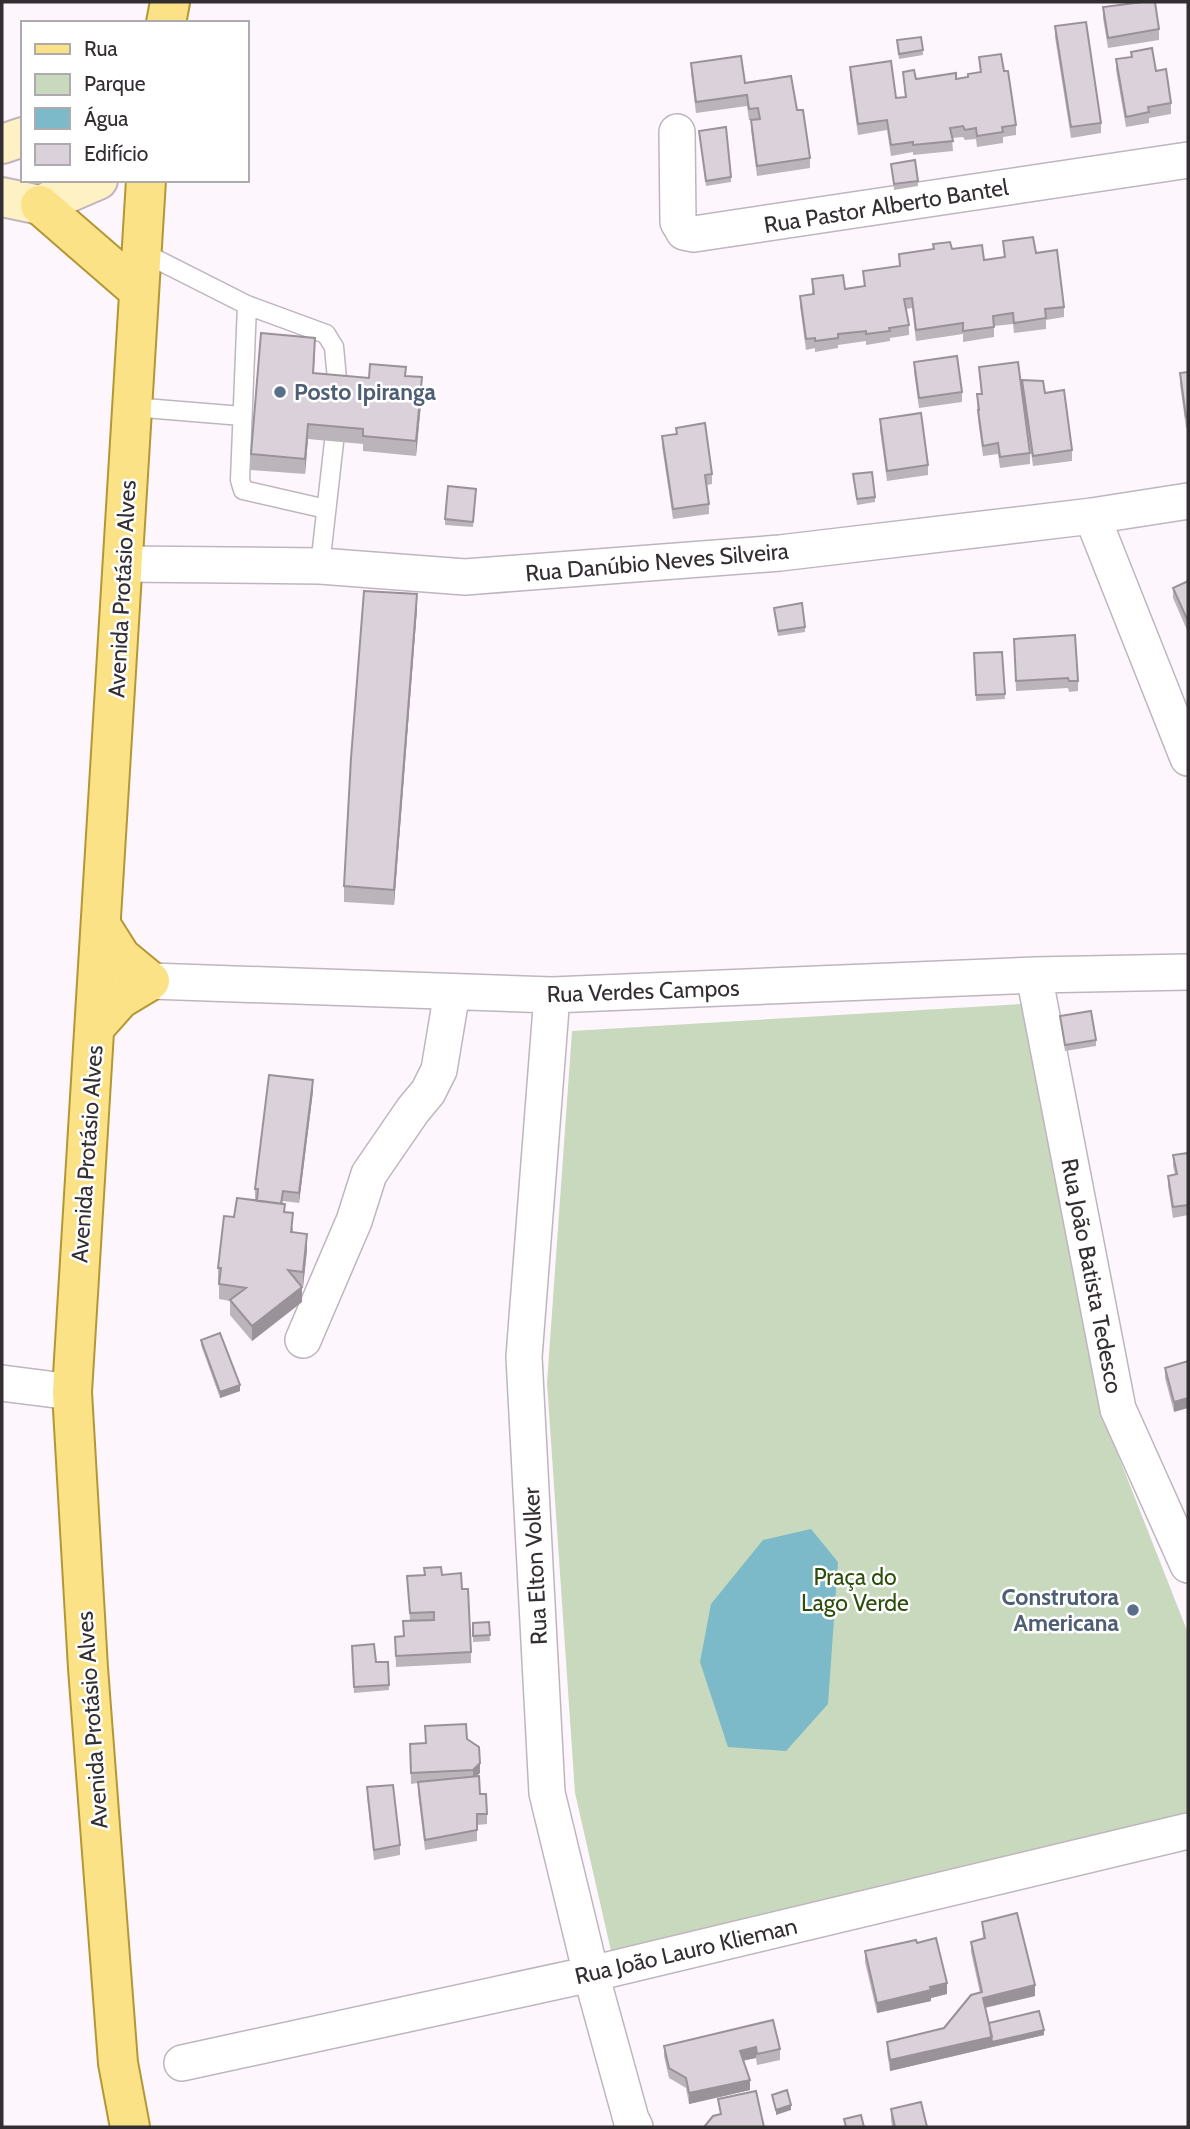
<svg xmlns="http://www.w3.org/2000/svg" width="1190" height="2129" font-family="Cabin,sans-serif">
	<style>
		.green { fill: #c8d9bd }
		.water { fill: #7cbac9 }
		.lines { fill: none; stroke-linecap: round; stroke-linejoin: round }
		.lane-casing { stroke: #bfb5be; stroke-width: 21 }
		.street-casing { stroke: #bfb5be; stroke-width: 38 }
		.secondary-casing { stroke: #bfb5be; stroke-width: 42 }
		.primary-casing { stroke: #b49735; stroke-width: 42 }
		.lane { stroke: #fff; stroke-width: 18 }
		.street { stroke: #fff; stroke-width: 35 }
		.secondary { stroke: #fef1c3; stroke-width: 38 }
		.primary { stroke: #fce286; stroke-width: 38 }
		.wall { fill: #bcb4bb }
		.shaded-wall { fill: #999299 }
		.building { fill: #dbd1da; stroke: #999299; stroke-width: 2 }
		.service-dot { fill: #5c6f8a; stroke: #fff; stroke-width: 2.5 }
		.labels { text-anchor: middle; stroke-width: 5; stroke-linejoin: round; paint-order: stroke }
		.street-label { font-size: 23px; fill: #322e32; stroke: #fff }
		.service-label { font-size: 23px; font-weight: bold; fill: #4e5e75; stroke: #fff; text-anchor: start }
		.park-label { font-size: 23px; fill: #2d4d0c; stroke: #fff }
	</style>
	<rect width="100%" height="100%" fill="#fef6fd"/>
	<!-- green -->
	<path class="green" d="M1022,1004L1100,1409L1188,1633V1812L611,1951L575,1793L547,1383L572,1031Z"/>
	<!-- water -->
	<path class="water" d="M811,1529L838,1562L828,1704L786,1751L728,1747L700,1662L711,1604L763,1540Z"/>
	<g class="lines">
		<defs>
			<path id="lane" d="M142,252L247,305L326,334L334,347L338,390
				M247,305L240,480L243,490L326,509
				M132,407L242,416
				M320,566L334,442"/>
			<path id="street" d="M677,132L678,222L684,232L694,234L1188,160
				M1092,516L1188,758
				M123,564L320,566L465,577L780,553L1092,516L1188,501
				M1034,975L1118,1409L1188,1565
				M123,980L552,995L1034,975L1188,972
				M552,995L524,1357L547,1793L591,1974L631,2119L635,2127
				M303,1340L354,1221L369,1174L413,1110L428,1092L439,1070L452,992
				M2,1383L72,1392
				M182,2063L591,1974L1188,1831"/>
			<path id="secondary" d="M2,144L23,137
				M2,197L40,205L98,180"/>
			<path id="primary" d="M166,23L170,2
				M40,205L139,291
				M95,1027L120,999L150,981L121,957L102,927
				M130,2127L118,2063L88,1668L72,1392L146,180"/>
		</defs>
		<!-- lane casing -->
		<use href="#lane" class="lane-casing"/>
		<!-- street casing -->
		<use href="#street" class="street-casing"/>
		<!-- secondary casing -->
		<use href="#secondary" class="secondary-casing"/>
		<!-- primary casing -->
		<use href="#primary" class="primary-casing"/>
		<!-- lane -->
		<use href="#lane" class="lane"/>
		<!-- street -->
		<use href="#street" class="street"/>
		<!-- secondary -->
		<use href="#secondary" class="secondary"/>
		<!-- primary -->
		<use href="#primary" class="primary"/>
	</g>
	<!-- wall -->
	<path class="wall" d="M1103,7L1159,29V40L1108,48L1103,18Z
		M1055,26L1101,123V133L1071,138L1055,37Z
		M897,40L923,50V55L899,59Z
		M1131,52L1156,71L1171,103V114L1149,118V123L1126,127L1116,70V59L1131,57Z
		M979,57L1004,71L1016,125V135L1003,137V143L977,147L976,139L965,140L963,137L952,138L953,151L913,155V152L891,156L887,130L858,135L850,77V67L896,98L905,97L903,72L916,79H956L968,77L980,72Z
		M691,63L745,83L797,110L810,158V168L757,176L751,130V120L758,119L749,120L747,106L696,113L691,73Z
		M699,131L731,177V182L706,186Z
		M891,164L918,181V186L894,190Z
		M1003,241L1036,253L1064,307V317L1046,320V329L1014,333L1013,324L994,326V337L963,342V334L916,341L912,308L906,309L909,325V335L890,338V341L866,345V341L838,345V348L815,352V348L806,350L800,306V296L812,294V279L845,289L864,287L863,271L899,266V254L933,249V244L952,249L984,260L1004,257Z
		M315,353L314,373L369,378L406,376L422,393L416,456L363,451V444L308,439L305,474L251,470V454Z
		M914,362L962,392V402L919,408L914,372Z
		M979,367L1030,453V464L1000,468L998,454L983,456L978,420L977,394H981Z
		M1188,372V428H1186L1180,384V373Z
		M1022,380L1045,393L1072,450V461L1033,466L1022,390Z
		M880,419L928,465V475L887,481L880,430Z
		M676,428L712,474V484L707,485L709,504V514L673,519L662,446V436L676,434Z
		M853,474L875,497V502L857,505Z
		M476,494L473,527L445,525V519Z
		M1188,581L1187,630L1173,598V588Z
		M774,608L805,627V632L778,636Z
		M417,609L394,905L344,902V886Z
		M1014,639L1078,681V691L1069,692L1068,688L1016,691Z
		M1002,652L1005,699L976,701L974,653Z
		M1060,1016L1096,1040V1046L1065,1051Z
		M313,1091L299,1203L283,1201L282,1204L285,1212L293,1228V1232L307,1250L303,1287H301L302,1302L252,1341L230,1315V1301L219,1299V1283H218V1268L234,1217L257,1201L255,1200V1189Z
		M1188,1153V1215L1173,1218L1168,1186V1176L1175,1174L1173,1166V1155Z
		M201,1340L240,1391L220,1398L201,1345Z
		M1188,1361L1174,1412L1165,1378V1368Z
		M442,1575L462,1589L471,1652V1663L396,1667L395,1637H403V1621H410L407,1576Z
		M489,1622L490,1641L473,1642V1623Z
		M352,1646L376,1662H388L389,1690L354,1693Z
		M467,1739L480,1773L476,1776L480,1794L487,1814V1824L477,1825V1841L425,1850L418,1793V1783L411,1784L410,1744Z
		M367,1787L400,1845V1855L374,1860L367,1797Z
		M982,1922L1035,1996L985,2008L989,2023L1044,2035L890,2071L887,2052V2042L944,2028L980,1993L971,1952V1942L983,1939Z
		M917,1943L947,1994L931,1998V2001L877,2013L865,1962V1951Z
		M664,2046L780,2049V2060L757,2065L756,2058L743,2061L750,2090L689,2104L686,2088L669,2078L664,2056Z
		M891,2109L927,2127H892L891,2120Z"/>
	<!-- shaded-wall -->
	<path class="shaded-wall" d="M422,377V393L416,456V441Z
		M308,424V439L305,474V459Z
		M417,594V609L394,905V890Z
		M313,1080V1091L299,1203V1193Z
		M307,1234V1250L303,1287V1272Z
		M302,1287V1302L252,1341V1326Z
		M240,1385V1391L220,1398V1392Z
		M1188,1398V1408L1174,1412V1402Z
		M480,1763V1773L473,1780V1770Z
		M947,1983V1994L931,1998V2001L877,2013V2003Z
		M1035,1985V1996L983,2008V1998Z
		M1044,2030V2035L890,2071V2060L992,2037Z
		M756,2047V2058L740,2061V2051Z
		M750,2080V2090L689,2104V2093Z
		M791,2105V2110L776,2115V2110Z"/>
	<!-- building -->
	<path class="building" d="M1143,2H1155L1159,29L1108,38L1103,7Z
		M1086,22L1101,123L1071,127L1055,26Z
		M921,37L923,50L899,54L897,40Z
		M1152,48L1156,71L1166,69L1171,103L1148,107L1149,112L1126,117L1116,59L1132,57L1131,52Z
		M1001,54L1004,71H1008L1016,125L1002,127L1003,132L977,136L976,128L965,130L963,126L950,128L953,141L913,145V142L891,145L887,120L858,124L850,67L891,61L896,98L906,97L903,72L914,70L916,79L956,73V79L968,77V74L981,72L979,57Z
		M741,56L745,83L791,76L797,110H803L810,158L757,166L751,120L760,119L758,108L749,109L747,95L696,102L691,63Z
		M726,127L731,177L706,181L699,131Z
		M915,160L918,181L894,184L891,164Z
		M1033,237L1036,253L1057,250L1064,307L1045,309L1046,318L1014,323L1013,313L993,316L994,327L963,331V323L916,330L912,298L904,299L909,325L889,328L890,331L866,334V331L838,334V338L815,341V338L806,339L800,296L814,294L812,279L843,275L845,289L865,286L863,271L900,266L899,254L934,249L933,244L950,242L952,249L982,245L984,260L1005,257L1003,241Z
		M261,333L315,338L313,373L369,378L370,364L406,367L405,376L422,377L416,441L363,436V429L308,424L305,459L251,454Z
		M957,356L962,392L919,398L914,362Z
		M1018,362L1030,453L1000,457L998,443L983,446L978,410H979L977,394H982L979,367Z
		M1188,372V417H1186L1180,373Z
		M1022,380L1043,381L1045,393L1064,390L1072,450L1033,456Z
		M921,413L928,465L887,471L880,419Z
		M705,423L712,474L705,475L709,504L673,509L662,436L677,434L676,428Z
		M872,472L875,497L857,499L853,474Z
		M448,486L476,489L473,522L445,519Z
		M1188,581V619H1187L1173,588Z
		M364,591L417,594L394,890L344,886L351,758Z
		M802,603L805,627L778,631L774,608Z
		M1075,635L1078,681H1069L1068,678L1016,681L1014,639Z
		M1002,652L1005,694L976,695L974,653Z
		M1091,1011L1096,1040L1065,1045L1060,1016Z
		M269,1075L313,1080L299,1193L283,1191L281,1204L257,1201L258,1189H255Z
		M1188,1153V1205L1173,1207L1168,1176L1177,1174L1173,1155Z
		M237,1198L285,1204L284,1212L293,1213L291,1232L307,1234L303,1272L288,1270L302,1287L252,1326L230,1300L246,1288L219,1284L221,1268H218L224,1216L234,1217Z
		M220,1333L240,1385L220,1392L201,1340Z
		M1188,1361V1398L1174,1402L1165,1368Z
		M441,1567L442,1575L461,1573L462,1589H468L471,1652L396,1656L395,1637L404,1636L403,1621L434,1620V1612L410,1613L407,1576L425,1575L424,1568Z
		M489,1622L490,1635L473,1636V1623Z
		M374,1644L376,1662H388L389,1685L354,1687L352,1646Z
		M466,1724L467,1739L479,1747L480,1763L473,1770L411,1773L410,1744L426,1743L425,1726Z
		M479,1776L480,1794H486L487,1814H477V1830L425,1840L418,1782Z
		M393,1785L400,1845L374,1850L367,1787Z
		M1017,1913L1035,1985L983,1998L992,2037L890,2060L887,2042L944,2028L971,1995L982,1992L971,1942L985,1938L982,1922Z
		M936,1938L947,1983L930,1987L931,1990L877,2003L865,1951L916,1940L917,1943Z
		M1039,2011L1044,2030L992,2042L989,2023Z
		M773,2020L780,2049L757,2054L756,2047L740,2051L750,2080L689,2093L686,2078L669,2068L664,2046Z
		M787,2090L791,2105L776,2110L772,2095Z
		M756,2091L764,2127H704L713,2116L721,2114L718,2099Z
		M921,2102L927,2127H895L891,2109Z
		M861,2115L864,2127H846L844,2119Z"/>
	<!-- markers -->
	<g class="service-dot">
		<circle cx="280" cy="392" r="7"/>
		<circle cx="1133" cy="1610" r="7"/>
	</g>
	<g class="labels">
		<!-- street labels -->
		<g class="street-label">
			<text transform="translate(886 206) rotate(-9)" y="8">Rua Pastor Alberto Bantel</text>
			<text transform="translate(657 562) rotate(-5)" y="8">Rua Danúbio Neves Silveira</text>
			<text transform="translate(122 589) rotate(-87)" y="8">Avenida Protásio Alves</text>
			<text transform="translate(643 991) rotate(-2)" y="8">Rua Verdes Campos</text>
			<text transform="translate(87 1154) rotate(-86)" y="8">Avenida Protásio Alves</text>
			<text transform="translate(1092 1276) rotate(79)" y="8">Rua João Batista Tedesco</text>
			<text transform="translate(535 1566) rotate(-93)" y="8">Rua Elton Volker</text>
			<text transform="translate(92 1720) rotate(-94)" y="8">Avenida Protásio Alves</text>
			<text transform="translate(686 1951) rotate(-13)" y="8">Rua João Lauro Klieman</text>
		</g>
		<!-- service labels -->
		<g class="service-label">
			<text x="294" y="400">Posto Ipiranga</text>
			<text x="1119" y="1605" text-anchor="end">Construtora<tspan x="1119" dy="26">Americana</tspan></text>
		</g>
		<!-- park labels -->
		<g class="park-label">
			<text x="855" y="1585">Praça do<tspan x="855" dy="26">Lago Verde</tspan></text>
		</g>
	</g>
	<!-- border -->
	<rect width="1190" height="2129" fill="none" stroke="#322e32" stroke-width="7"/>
	<!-- legend -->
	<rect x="21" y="21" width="228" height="161" fill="#ffffff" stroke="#adabad" stroke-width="2"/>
	<rect x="35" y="44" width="35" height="10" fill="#fce286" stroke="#adabad" stroke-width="2"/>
	<text x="84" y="56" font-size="21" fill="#322e32">Rua</text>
	<rect x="35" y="74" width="35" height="21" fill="#c8d9bd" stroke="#adabad" stroke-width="2"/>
	<text x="84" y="91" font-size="21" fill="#322e32">Parque</text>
	<rect x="35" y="108" width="35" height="21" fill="#7cbac9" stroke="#adabad" stroke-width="2"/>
	<text x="84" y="126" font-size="21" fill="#322e32">Água</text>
	<rect x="35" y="144" width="35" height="21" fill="#dbd1da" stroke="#adabad" stroke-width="2"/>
	<text x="84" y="161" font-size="21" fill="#322e32">Edifício</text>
</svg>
